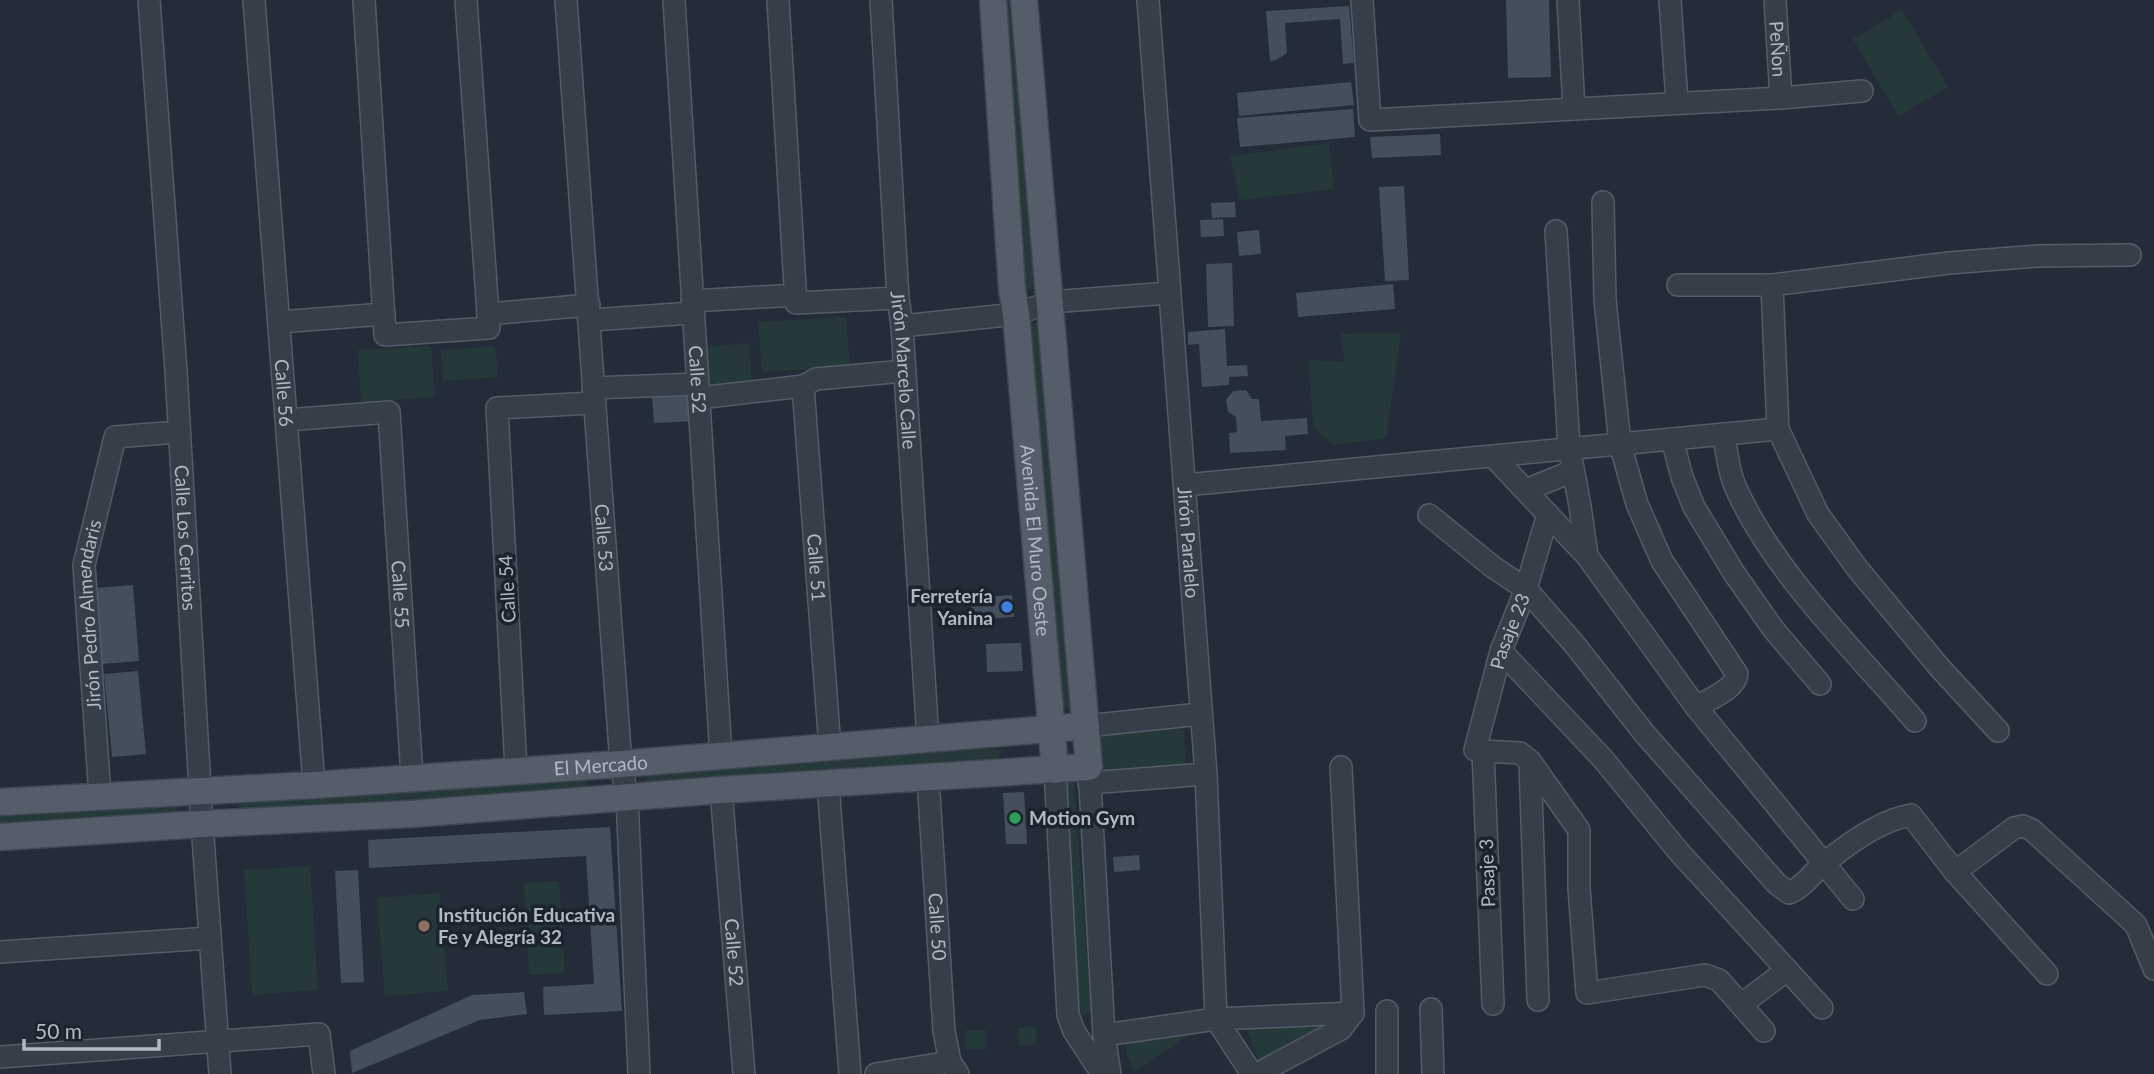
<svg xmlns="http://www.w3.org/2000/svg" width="2154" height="1074" font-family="Lato,sans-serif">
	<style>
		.green { fill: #26393a }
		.building { fill: #444f5d }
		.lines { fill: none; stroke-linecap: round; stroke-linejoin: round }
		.minor-casing { stroke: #545c66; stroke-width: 24 }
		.major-casing { stroke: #3f4752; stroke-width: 29 }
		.minor { stroke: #363e49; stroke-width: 21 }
		.major { stroke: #545d69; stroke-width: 26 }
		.shop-dot { fill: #3f7fe0; stroke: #1c232d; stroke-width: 2.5 }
		.leisure-dot { fill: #2e9e5b; stroke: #1c232d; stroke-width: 2.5 }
		.education-dot { fill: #8d6e63; stroke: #1c232d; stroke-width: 2.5 }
		.labels { text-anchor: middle; stroke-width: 7; stroke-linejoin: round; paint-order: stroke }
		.street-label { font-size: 19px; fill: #b1b9c5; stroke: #1c232d }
		.poi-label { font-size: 19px; font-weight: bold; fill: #b1b9c5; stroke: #1c232d; text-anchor: start }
	</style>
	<rect width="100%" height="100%" fill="#232c38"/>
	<!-- green -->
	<path class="green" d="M1004,0H1018L1039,289L1025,290Z
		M1902,10L1948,87L1898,116L1853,39Z
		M1329,143L1334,189L1240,200L1230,156Z
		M846,317L850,367L762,372L758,322Z
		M1041,323L1072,708L1057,709L1026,324Z
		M1401,333L1386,438L1333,445L1313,427L1309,360L1345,362L1341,334Z
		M749,343L752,384L708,387L705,347Z
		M431,346L435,397L361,402L358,350Z
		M495,346L498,377L443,381L441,350Z
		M1184,727L1186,769L1101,773L1099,730Z
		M982,749L1001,750L997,761L647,789L645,773Z
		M586,778V794L239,816L238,798Z
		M1074,781L1091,1014L1077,1015L1060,782Z
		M177,805V818L0,831V816Z
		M310,866L318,990L252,995L244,870Z
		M559,881L565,973L529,975L524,883Z
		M440,893L448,991L385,996L377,898Z
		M1335,1021L1260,1062L1244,1024Z
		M1036,1026L1037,1044L1019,1046L1017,1028Z
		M966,1030H986V1049H965Z
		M1195,1031L1134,1072L1126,1053L1127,1039Z"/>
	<!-- building -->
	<path class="building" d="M1506,0H1549L1551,77L1508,78Z
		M1349,6L1354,63L1343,64L1340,19L1285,23L1287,53L1276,60L1270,61L1266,11Z
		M1351,82L1354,105L1239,116L1237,93Z
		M1353,109L1355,137L1240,147L1237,118Z
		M1440,134L1441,155L1372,158L1370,137Z
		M1404,186L1409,280L1385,281L1379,187Z
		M1235,202L1236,217L1212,218L1211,203Z
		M1223,219L1224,236L1201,237L1200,220Z
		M1259,230L1261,254L1239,256L1237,232Z
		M1232,263L1234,326L1208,327L1206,264Z
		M1393,284L1395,309L1298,317L1296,293Z
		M1225,329L1227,366L1247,365L1248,376L1229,377V385L1202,387L1199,344L1188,345V332Z
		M1246,390L1252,399H1259L1261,421L1307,418L1308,434L1285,436L1286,450L1230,453L1229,433L1237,432L1236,417L1228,412L1226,400L1233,391Z
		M694,392L696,421L654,423L652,395Z
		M133,585L139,661L102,664L96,588Z
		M1012,595L1014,617L972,620L970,598Z
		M1021,643L1023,671L987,672L986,644Z
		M138,671L146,754L112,757L104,674Z
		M1024,792L1027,844H1006L1003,793Z
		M610,827L622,1011L544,1015L543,987L594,984L586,856L369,868L368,840Z
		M1139,855L1140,870L1114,872L1113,857Z
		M358,870L364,982L341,983L335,871Z
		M524,992L527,1014L480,1020L352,1073L350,1051L472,995Z"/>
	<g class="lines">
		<defs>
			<g id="minor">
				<path id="s1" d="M149,0L176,371L202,824L220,1074"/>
				<path id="s2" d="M254,0L314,785"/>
				<path d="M364,0L385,335L489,328L466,0"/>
				<path id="s3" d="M566,0C585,255 601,509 621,764L627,797L639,1074"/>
				<path id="s4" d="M674,0L721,756"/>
				<path d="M778,0L796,303L898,298"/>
				<path id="s5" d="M881,0L898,298L902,326L928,740"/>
				<path id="s6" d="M1148,0L1206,774L1216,1019L1252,1074"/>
				<path d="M1362,0L1370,120L1781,98L1862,91"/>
				<path d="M1568,0L1574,109"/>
				<path d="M1670,0L1677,102"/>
				<path id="s7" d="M1775,0L1781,98"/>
				<path d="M1603,202L1605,300L1620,444L1637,504L1662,561L1737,674C1735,690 1709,699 1696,707"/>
				<path d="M1556,231L1569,447L1580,506L1587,556"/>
				<path d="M1678,285H1772L1949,263L2038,256L2130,255"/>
				<path d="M1772,285L1778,429L1818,514L1857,568L1940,668L1998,731"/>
				<path d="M692,301L796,295"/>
				<path d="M488,314L589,305"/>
				<path d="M591,320L692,313"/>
				<path d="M279,322L384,314"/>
				<path d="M902,326L1016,314L1051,302L1169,293"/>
				<path id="s8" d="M803,386L830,748"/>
				<path d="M593,388L697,384"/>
				<path d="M699,398L803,386L816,379L904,371"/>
				<path id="s9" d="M287,420L389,412L412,777"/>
				<path d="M1723,434C1727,450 1728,470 1735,486C1772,571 1855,651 1915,721"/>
				<path d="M1672,439L1682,477L1694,507L1734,573L1774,630L1820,684"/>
				<path d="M1493,456L1587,556L1696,707L1853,899"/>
				<path d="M1185,485L1778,429"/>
				<path d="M1526,490L1573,471"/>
				<path d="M1429,515L1493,567L1526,589L1575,645L1644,733L1777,884L1789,893C1805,887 1812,872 1826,862C1849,843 1881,820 1911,815L1955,872L2047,974"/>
				<path d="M1501,651L1603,759L1679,852L1822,1008"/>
				<path d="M1086,726L1200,714"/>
				<path d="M1483,751L1520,753L1530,761L1579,830V888L1587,993L1705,975L1719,980L1764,1031"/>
				<path d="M1530,761L1538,1000"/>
				<path d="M1089,767L1104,1035L1110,1074"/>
				<path d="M516,769L497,408L593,403"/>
				<path d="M1055,770L1068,1015L1074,1031L1102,1074"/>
				<path id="s10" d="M928,778L944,1031L950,1062L958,1074"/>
				<path d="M1089,783L1206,774"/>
				<path d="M828,784L850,1074"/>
				<path id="s11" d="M721,790L744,1074"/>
				<path id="s12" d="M100,796L84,565L115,437L178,432"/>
				<path d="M1955,872L2014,828L2023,826L2032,830L2136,925L2154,969"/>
				<path d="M0,952L210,938"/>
				<path id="s13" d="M1493,1004L1483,751L1475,750L1501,651L1526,589L1548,514"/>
				<path d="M1742,1004L1787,970"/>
				<path d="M1431,1009L1433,1074"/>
				<path d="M1387,1011V1074"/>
				<path d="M1104,1035L1216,1019L1353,1013"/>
				<path d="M0,1057L319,1034L324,1074"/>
				<path d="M876,1074L950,1062"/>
				<path d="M1257,1074L1341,1029L1353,1013L1341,767"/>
			</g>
			<g id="major">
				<path id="s14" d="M993,0L1012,289L1016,314L1055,770"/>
				<path id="s15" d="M0,802L314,785L621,764L1086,726"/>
				<path d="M0,837L202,824L411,814L721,790L1089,767L1024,0"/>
			</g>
		</defs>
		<!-- minor casing -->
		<use href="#minor" class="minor-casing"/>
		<!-- major casing -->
		<use href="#major" class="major-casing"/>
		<!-- minor -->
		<use href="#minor" class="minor"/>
		<!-- major -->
		<use href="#major" class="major"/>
	</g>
	<!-- markers -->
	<circle class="shop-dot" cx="1007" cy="607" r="7"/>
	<circle class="leisure-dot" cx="1015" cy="818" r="7"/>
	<circle class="education-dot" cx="424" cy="926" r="7"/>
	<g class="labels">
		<!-- street labels -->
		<g class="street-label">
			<text dy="7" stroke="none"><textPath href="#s7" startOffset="49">PeÑon</textPath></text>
			<text dy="7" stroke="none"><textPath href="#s5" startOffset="371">Jirón Marcelo Calle</textPath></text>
			<text dy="7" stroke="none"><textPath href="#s4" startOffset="380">Calle 52</textPath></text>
			<text dy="7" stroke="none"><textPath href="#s2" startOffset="394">Calle 56</textPath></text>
			<text dy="7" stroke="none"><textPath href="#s1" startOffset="539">Calle Los Cerritos</textPath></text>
			<text dy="7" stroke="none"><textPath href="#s3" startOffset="539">Calle 53</textPath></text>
			<text dy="7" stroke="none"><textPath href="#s14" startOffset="542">Avenida El Muro Oeste</textPath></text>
			<text dy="7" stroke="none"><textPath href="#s6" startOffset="544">Jirón Paralelo</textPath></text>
			<text dy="7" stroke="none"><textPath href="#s8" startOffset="182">Calle 51</textPath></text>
			<text transform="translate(507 589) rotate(-93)" y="7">Calle 54</text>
			<text dy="7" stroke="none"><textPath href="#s9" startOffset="285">Calle 55</textPath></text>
			<text dy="7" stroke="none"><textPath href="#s12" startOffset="182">Jirón Pedro Almendaris</textPath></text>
			<text dy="7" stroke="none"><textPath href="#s13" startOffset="385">Pasaje 23</textPath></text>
			<text dy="7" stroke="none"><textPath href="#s15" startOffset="602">El Mercado</textPath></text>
			<text transform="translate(1487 873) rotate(-92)" y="7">Pasaje 3</text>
			<text dy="7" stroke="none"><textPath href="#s10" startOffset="149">Calle 50</textPath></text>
			<text dy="7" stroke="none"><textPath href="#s11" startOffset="163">Calle 52</textPath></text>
		</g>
		<!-- poi labels -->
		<g class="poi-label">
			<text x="993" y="603" text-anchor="end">Ferretería<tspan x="993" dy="22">Yanina</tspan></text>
			<text x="1029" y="825">Motion Gym</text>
			<text x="438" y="922">Institución Educativa<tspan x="438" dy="22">Fe y Alegría 32</tspan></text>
		</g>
	</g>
	<!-- scale -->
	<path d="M24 1039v10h135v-10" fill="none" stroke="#b1b9c5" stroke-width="3.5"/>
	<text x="35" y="1039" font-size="21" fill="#b1b9c5" stroke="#1c232d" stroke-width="5" paint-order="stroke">50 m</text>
</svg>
